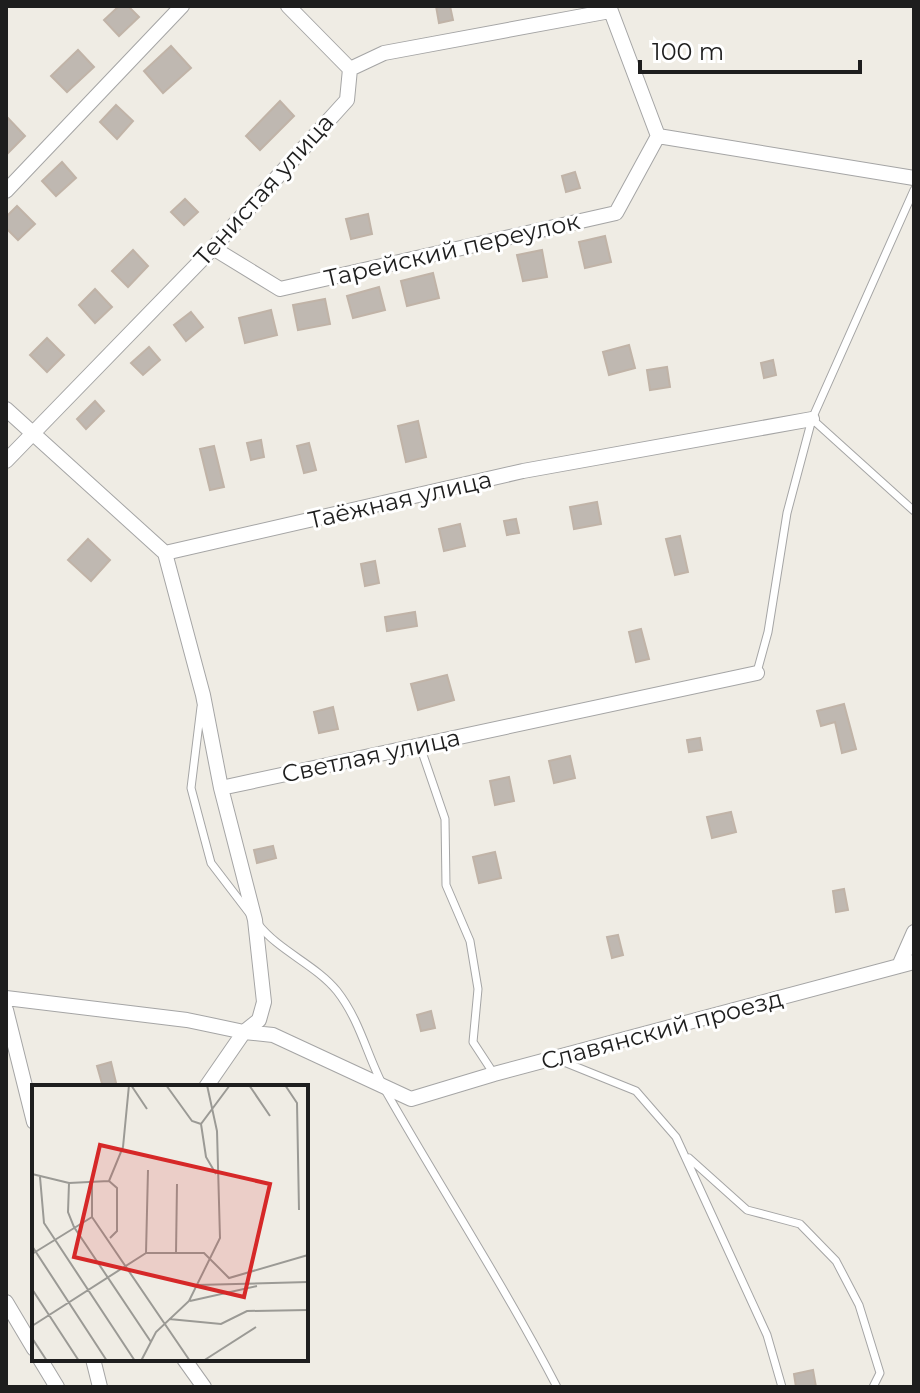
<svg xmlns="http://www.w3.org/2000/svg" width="920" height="1393" font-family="Montserrat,sans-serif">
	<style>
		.building { fill: #bfb8b1; stroke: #c0b3a7; stroke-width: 2 }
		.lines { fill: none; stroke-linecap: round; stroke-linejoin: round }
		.lane-casing { stroke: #a5a5a5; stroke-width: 9 }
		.street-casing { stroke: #a5a5a5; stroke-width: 16 }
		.lane { stroke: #fff; stroke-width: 7 }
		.street { stroke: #fff; stroke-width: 14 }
		.labels { text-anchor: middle; stroke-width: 6; stroke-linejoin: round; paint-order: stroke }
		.street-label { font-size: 24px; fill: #1e1e1e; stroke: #fff }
		.inset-road { fill: none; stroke: #9b9a95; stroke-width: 2 }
		.view { fill: #d62828; fill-opacity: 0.15; stroke: #d62828; stroke-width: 4 }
		.inset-edge { fill: none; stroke: #1e1e1e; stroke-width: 4 }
	</style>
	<rect width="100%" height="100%" fill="#efece4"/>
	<!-- building -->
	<path class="building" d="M119,6H128L139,17L119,36L104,20Z
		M436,6H450L453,20L439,23Z
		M171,46L191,68L163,93L144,71Z
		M78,50L94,67L67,92L51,76Z
		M280,101L294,116L260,150L246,136Z
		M116,105L133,121L117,139L100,122Z
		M6,116L25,136L6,155Z
		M62,162L76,178L56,196L42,181Z
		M575,172L580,188L566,192L562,176Z
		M185,199L198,212L184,225L171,212Z
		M17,206L35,224L18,240L6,228V217Z
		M368,214L372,234L351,239L346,219Z
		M605,236L611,262L585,268L579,242Z
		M133,250L148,266L128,287L112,271Z
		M542,250L547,277L523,281L517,255Z
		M433,273L439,298L407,306L401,281Z
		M379,287L385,310L353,318L347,296Z
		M95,289L112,307L95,323L79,305Z
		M325,299L330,324L298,330L293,305Z
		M271,310L277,335L245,343L239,318Z
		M191,312L203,327L186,341L174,325Z
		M47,338L64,355L47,372L30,355Z
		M629,345L635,368L609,375L603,352Z
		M149,347L160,360L143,375L131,363Z
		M773,360L776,375L764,378L761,363Z
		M667,367L670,387L650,390L647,370Z
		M95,401L104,411L86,429L77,419Z
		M418,421L426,457L406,462L398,426Z
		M261,440L264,457L251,460L247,443Z
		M309,443L316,470L304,473L297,446Z
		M214,446L224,487L210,490L200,449Z
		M597,502L601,524L574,529L570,507Z
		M516,519L519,533L507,535L504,521Z
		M460,524L465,546L444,551L439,529Z
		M680,536L688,572L675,575L666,539Z
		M88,539L110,560L91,581L68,560Z
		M375,561L379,583L365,586L361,564Z
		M415,612L417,626L387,631L385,617Z
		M641,629L649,659L636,662L629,632Z
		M447,675L454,700L418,710L411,684Z
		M844,704L856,749L842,753L835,722L821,726L817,711Z
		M333,707L338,729L319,733L314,712Z
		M700,738L702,750L689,752L687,740Z
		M570,756L575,778L554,783L549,761Z
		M509,777L514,801L495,805L490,781Z
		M731,812L736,832L712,838L707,817Z
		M273,846L276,858L257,863L254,850Z
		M495,852L501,878L479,883L473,857Z
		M844,889L848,910L836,912L833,891Z
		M618,935L623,955L612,958L607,937Z
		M431,1011L435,1028L421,1031L417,1015Z
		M111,1062L117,1087H103L97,1066Z
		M813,1370L816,1387H796L794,1374Z"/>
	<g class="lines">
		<defs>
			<path id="lane" d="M812,419L914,511
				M757,672L768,632L787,513L812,419L914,190
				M201,707L191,788L211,863L250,914
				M420,746L445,819L446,885L470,941L478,989L473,1042L494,1074
				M258,924C279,951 316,965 337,991C362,1023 368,1061 388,1095C444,1193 505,1287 557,1387
				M559,1060L636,1091L676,1137L767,1335L782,1387
				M689,1158L747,1210L800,1224L836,1261L859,1305L880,1373L873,1387"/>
			<path id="street" d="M288,6L350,69
				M609,6L658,136
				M658,136L914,178
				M6,191L182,6
				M213,248L280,289L616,213L658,136
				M6,409L165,553L523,471L812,419
				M6,461L213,248L347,100L350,69L384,53L610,11
				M165,553L203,695L221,788L757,673
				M899,966L914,932
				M6,998L187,1020L244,1032L273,1035L411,1099L494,1074L914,962
				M6,1010L34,1122
				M206,1087L244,1032L259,1020L264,1002L255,920L221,788
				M6,1302L34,1349
				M40,1359L57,1387
				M93,1359L100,1387
				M184,1359L204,1387"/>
		</defs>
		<!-- lane casing -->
		<use href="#lane" class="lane-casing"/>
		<!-- street casing -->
		<use href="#street" class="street-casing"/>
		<!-- lane -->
		<use href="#lane" class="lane"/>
		<!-- street -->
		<use href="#street" class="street"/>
	</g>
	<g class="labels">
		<!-- street labels -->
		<g class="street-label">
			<text transform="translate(264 190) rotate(-48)" y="8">Тенистая улица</text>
			<text transform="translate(452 250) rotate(-13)" y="8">Тарейский переулок</text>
			<text transform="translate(400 500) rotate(-13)" y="8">Таёжная улица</text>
			<text transform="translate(371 756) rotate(-12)" y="8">Светлая улица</text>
			<text transform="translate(662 1030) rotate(-15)" y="8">Славянский проезд</text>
		</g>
	</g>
	<!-- overview -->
	<g transform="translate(32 1085)">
		<rect width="276" height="276" fill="#efece4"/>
		<path class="inset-road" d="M99,0L115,24M134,0L160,36L169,39M217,0L238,31M253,0L265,18L267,125M0,89L37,98L77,96M184,89L174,72L169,39L198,0M8,92L12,138L103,276M77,96L91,62L97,0M77,96L85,103V146L78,153M37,98L36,127L42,142L119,257M60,98V132L158,276M0,161L75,276M114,168H144L145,99M144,168H172L197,193L276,170M0,169L60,132M164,200L276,197M0,204L47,276M158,216L225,201M137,234L189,239L215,226L276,225M0,241L114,168L116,85M0,253L15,276M109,276L124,247L157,216L188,153L185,46L175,0M171,276L224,242"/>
		<path class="view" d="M68,60L238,99L212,212L42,172Z"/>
		<rect width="276" height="276" class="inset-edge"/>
	</g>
	<!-- border -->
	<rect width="920" height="1393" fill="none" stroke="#1e1e1e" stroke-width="16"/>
	<!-- scale -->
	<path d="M640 60v12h220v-12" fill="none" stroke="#1e1e1e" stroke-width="4"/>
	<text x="652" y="60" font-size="24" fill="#1e1e1e" stroke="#ffffff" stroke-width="6" paint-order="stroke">100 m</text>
</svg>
